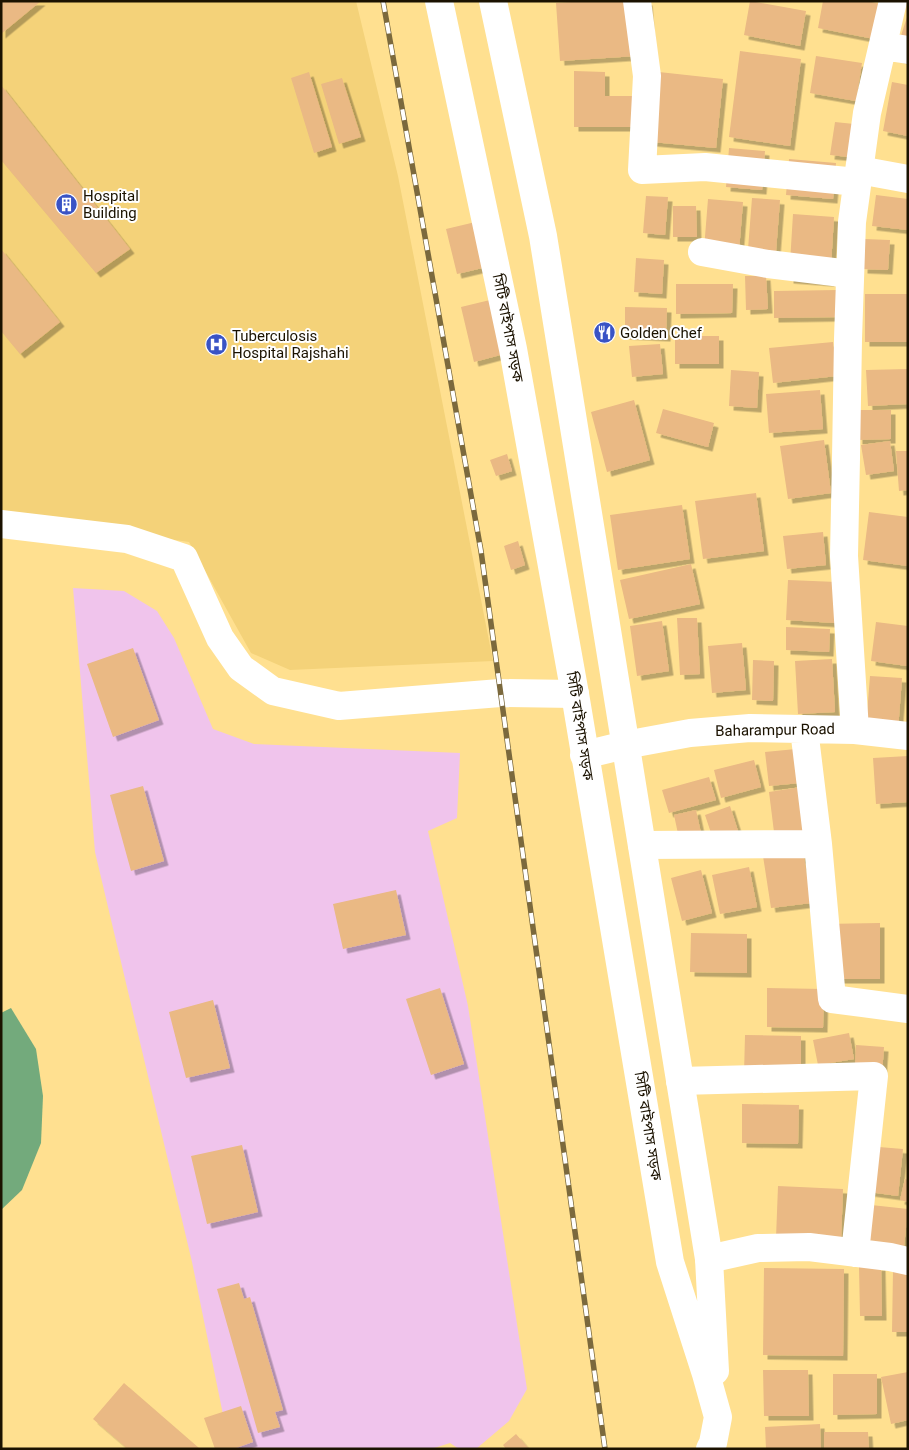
<svg xmlns="http://www.w3.org/2000/svg" width="909" height="1450" font-family="Roboto,'Noto Sans Bengali',sans-serif">
	<style>
		.built { fill: #f4d279 }
		.green { fill: #f0c4ec }
		.water { fill: #73aa7c }
		.building { fill: #eab984; filter: url(#shadow) }
		.lines { fill: none; stroke-linecap: round; stroke-linejoin: round }
		.minor { stroke: #fff; stroke-width: 28 }
		.primary { stroke: #fff; stroke-width: 28 }
		.rail-casing { stroke: #7b693d; stroke-width: 5.5 }
		.rail { stroke: #fff; stroke-width: 4; stroke-dasharray: 11; stroke-linecap: butt }
		.labels { text-anchor: middle; stroke-width: 4; stroke-linejoin: round; paint-order: stroke }
		.poi-label { font-size: 15px; fill: #1b1200; stroke: #fff; text-anchor: start }
		.street-label { font-size: 15px; fill: #1b1200; stroke: #fff }
	</style>
	<defs>
		<filter id="shadow"><feDropShadow dx="4.5" dy="4.5" stdDeviation="0" flood-color="#0004"/></filter>
	</defs>
	<rect width="100%" height="100%" fill="#ffe090"/>
	<!-- built -->
	<path class="built" d="M1,1H356L398,176L493,661L290,670L251,653L189,542L1,515Z"/>
	<!-- green -->
	<path class="green" d="M73,588L124,591L157,611L174,638L213,729L254,744L460,753L457,818L428,831L468,1006L527,1389L509,1421L476,1449H459L450,1443L431,1449H230L192,1262L95,852Z"/>
	<!-- water -->
	<path class="water" d="M11,1008L36,1049L43,1096L41,1143L22,1190L1,1210V1013Z"/>
	<!-- building -->
	<path class="building" d="M1,1H41L1,34Z
		M587,1H648L652,55L560,61L556,3Z
		M750,1L806,11L800,46L744,35Z
		M823,1H867L880,4L874,39L818,28Z
		M908,14V61L894,57Z
		M740,51L801,59L790,146L729,137Z
		M816,56L862,63L856,101L810,93Z
		M574,71L605,72V96H640V127H574Z
		M309,72L332,147L314,153L291,78Z
		M659,72L723,79L716,148L652,142Z
		M342,78L361,137L339,144L321,84Z
		M892,82L908,85V136L883,131Z
		M1,85L130,249L96,273L1,160Z
		M835,122L854,124L849,157L830,155Z
		M729,148L765,151L762,190L726,187Z
		M789,159L836,163L833,199L786,195Z
		M876,195L908,199V230L872,226Z
		M646,196L668,197L665,235L643,233Z
		M752,198L780,200L775,264L747,262Z
		M708,199L743,202L739,251L704,249Z
		M673,206H696L697,237H673Z
		M793,214L834,217L830,282L789,279Z
		M484,220L495,265L457,274L446,229Z
		M864,239L890,240L888,270L863,269Z
		M1,249L60,322L20,354L1,331Z
		M636,258L664,260L662,294L634,292Z
		M745,276H766L768,309L746,310Z
		M676,284H733L732,313L676,314Z
		M838,290V317L774,318V291Z
		M865,294H908V342H865Z
		M490,300L504,354L474,362L461,307Z
		M625,307L667,308L666,337L625,335Z
		M675,336H719V364H675Z
		M833,342L837,376L773,383L769,348Z
		M660,344L663,374L632,377L629,346Z
		M908,369V404L868,406L866,370Z
		M731,370L759,372L757,408L729,406Z
		M820,390L823,429L769,433L766,394Z
		M634,400L650,460L607,472L591,412Z
		M663,409L714,423L708,447L656,433Z
		M857,410H891V439L858,440Z
		M824,440L831,493L788,499L780,446Z
		M890,441L894,471L866,475L861,445Z
		M896,451H908V490L899,491Z
		M507,454L512,471L496,476L490,460Z
		M756,493L764,551L703,559L695,501Z
		M682,505L690,559L618,570L610,515Z
		M869,512L908,517V566L863,560Z
		M823,532L826,565L787,569L783,536Z
		M518,541L525,565L511,570L504,546Z
		M691,564L700,604L629,619L620,580Z
		M788,580L837,582L835,623L786,620Z
		M677,618H697L700,674L680,675Z
		M662,621L669,671L637,676L630,626Z
		M876,622L908,626L907,666L871,661Z
		M786,627L830,629L829,652L786,650Z
		M742,643L746,690L712,693L708,646Z
		M133,648L159,720L113,737L87,664Z
		M832,659L835,712L798,714L795,661Z
		M753,660L774,661L773,701L752,700Z
		M870,676L902,678L898,730L866,727Z
		M796,749L800,783L769,786L765,752Z
		M908,756V802L876,804L873,758Z
		M754,760L761,787L721,798L714,770Z
		M709,777L716,800L669,813L662,790Z
		M143,786L164,861L131,871L110,795Z
		M801,787L808,835L775,840L769,792Z
		M730,806L738,831L713,839L705,815Z
		M696,810L702,838L680,843L674,815Z
		M803,850L811,903L771,908L763,856Z
		M749,867L757,907L720,914L712,875Z
		M701,870L712,913L682,921L671,878Z
		M396,890L406,935L343,949L333,904Z
		M880,923V979H824L823,924Z
		M691,933L747,934V973L690,972Z
		M440,988L464,1064L431,1075L406,999Z
		M767,988L824,989L823,1028L767,1027Z
		M213,1000L230,1068L186,1078L169,1012Z
		M849,1033L854,1059L818,1065L813,1040Z
		M745,1035L801,1036V1075L744,1074Z
		M856,1045L884,1047L881,1087L854,1086Z
		M742,1104L799,1105L798,1144L742,1143Z
		M242,1145L258,1212L207,1224L191,1156Z
		M867,1146L903,1149L898,1196L862,1191Z
		M905,1179L908,1180V1202L900,1200Z
		M778,1186L843,1189L841,1241L776,1238Z
		M862,1204L908,1209L904,1247L857,1241Z
		M881,1266L882,1316H860L859,1267Z
		M764,1268L844,1269L843,1356L763,1355Z
		M893,1270H908V1332H892Z
		M239,1283L244,1299L250,1297L283,1410L275,1412L280,1427L258,1433L217,1289Z
		M763,1370H808L809,1416H764Z
		M908,1372V1420L891,1424L881,1377Z
		M833,1374H877V1414L833,1415Z
		M124,1383L200,1449H128L93,1419Z
		M241,1406L253,1442L233,1449H215L204,1418Z
		M820,1424L821,1449H766L765,1427Z
		M824,1432H868L869,1449H824Z
		M516,1434L529,1449H506L503,1445Z"/>
	<g class="lines">
		<!-- minor -->
		<path class="minor" d="M637,1L647,76L642,170L705,167L857,182
			M883,46L908,50
			M859,170L908,179
			M702,252L768,264L850,274
			M1,524L127,539L184,558L220,638L241,668L273,691L339,706L500,693L575,694
			M804,729L818,844L832,999L908,1009
			M855,730L844,556L846,458L848,339L852,222L867,113L893,1
			M584,755L625,745L690,733L750,728L855,730L908,736
			M642,845L818,844
			M680,1081L874,1076L855,1253
			M709,1259L758,1248L809,1247L890,1257L908,1261"/>
		<!-- primary -->
		<path class="primary" d="M439,1L513,349L575,694L670,1262L706,1374L718,1417L713,1443L710,1449
			M493,1L543,236L709,1259L715,1371"/>
		<defs>
			<path id="rail" d="M383,1L481,551L605,1449"/>
		</defs>
		<!-- rail casing -->
		<use href="#rail" class="rail-casing"/>
		<!-- rail -->
		<use href="#rail" class="rail"/>
	</g>
	<!-- icons -->
	<defs>
		<symbol id="building-disc" viewBox="-11 -11 22 22"><circle r="9.5" fill="#3953c5" stroke="#fff"/><path d="M-4-6H4V6H1V3H-1V6H-4ZM-2.5-4.3h1.7v1.8h-1.7ZM.8-4.3h1.7v1.8H.8ZM-2.5-1h1.7V.8h-1.7ZM.8-1h1.7V.8H.8Z" fill="#fff"/></symbol>
		<symbol id="restaurant-disc" viewBox="-11 -11 22 22"><circle r="9.5" fill="#3953c5" stroke="#fff"/><path d="M-5-6h1v4h1v-4h1v4h1v-4h1v5L-1.5 .5V6h-2V.5L-5-1ZM5-6V6H3V1.5H1.5Q1.5-4 5-6Z" fill="#fff"/></symbol>
		<symbol id="hospital-disc" viewBox="-11 -11 22 22"><circle r="9.5" fill="#3953c5" stroke="#fff"/><path d="M-5-5h3v3.5h4V-5h3V5h-3V1.5h-4V5h-3Z" fill="#fff"/></symbol>
	</defs>
	<g fill-rule="evenodd">
		<use href="#building-disc" x="54" y="192" width="25" height="25"/>
		<use href="#restaurant-disc" x="592" y="320" width="25" height="25"/>
		<use href="#hospital-disc" x="204" y="332" width="25" height="25"/>
	</g>
	<g class="labels">
		<!-- poi labels -->
		<g class="poi-label">
			<text x="83" y="201">Hospital<tspan x="83" dy="17">Building</tspan></text>
			<text x="620" y="338">Golden Chef</text>
			<text x="232" y="341">Tuberculosis<tspan x="232" dy="17">Hospital Rajshahi</tspan></text>
		</g>
		<!-- street labels -->
		<g class="street-label">
			<text transform="translate(508 328) rotate(79)" y="5">সিটি বাইপাস সড়ক</text>
			<text transform="translate(580 726) rotate(81)" y="5">সিটি বাইপাস সড়ক</text>
			<text transform="translate(775 730) rotate(-1)" y="5">Baharampur Road</text>
			<text transform="translate(648 1126) rotate(81)" y="5">সিটি বাইপাস সড়ক</text>
		</g>
	</g>
	<!-- border -->
	<rect width="909" height="1450" fill="none" stroke="#1b1200" stroke-width="5"/>
</svg>
